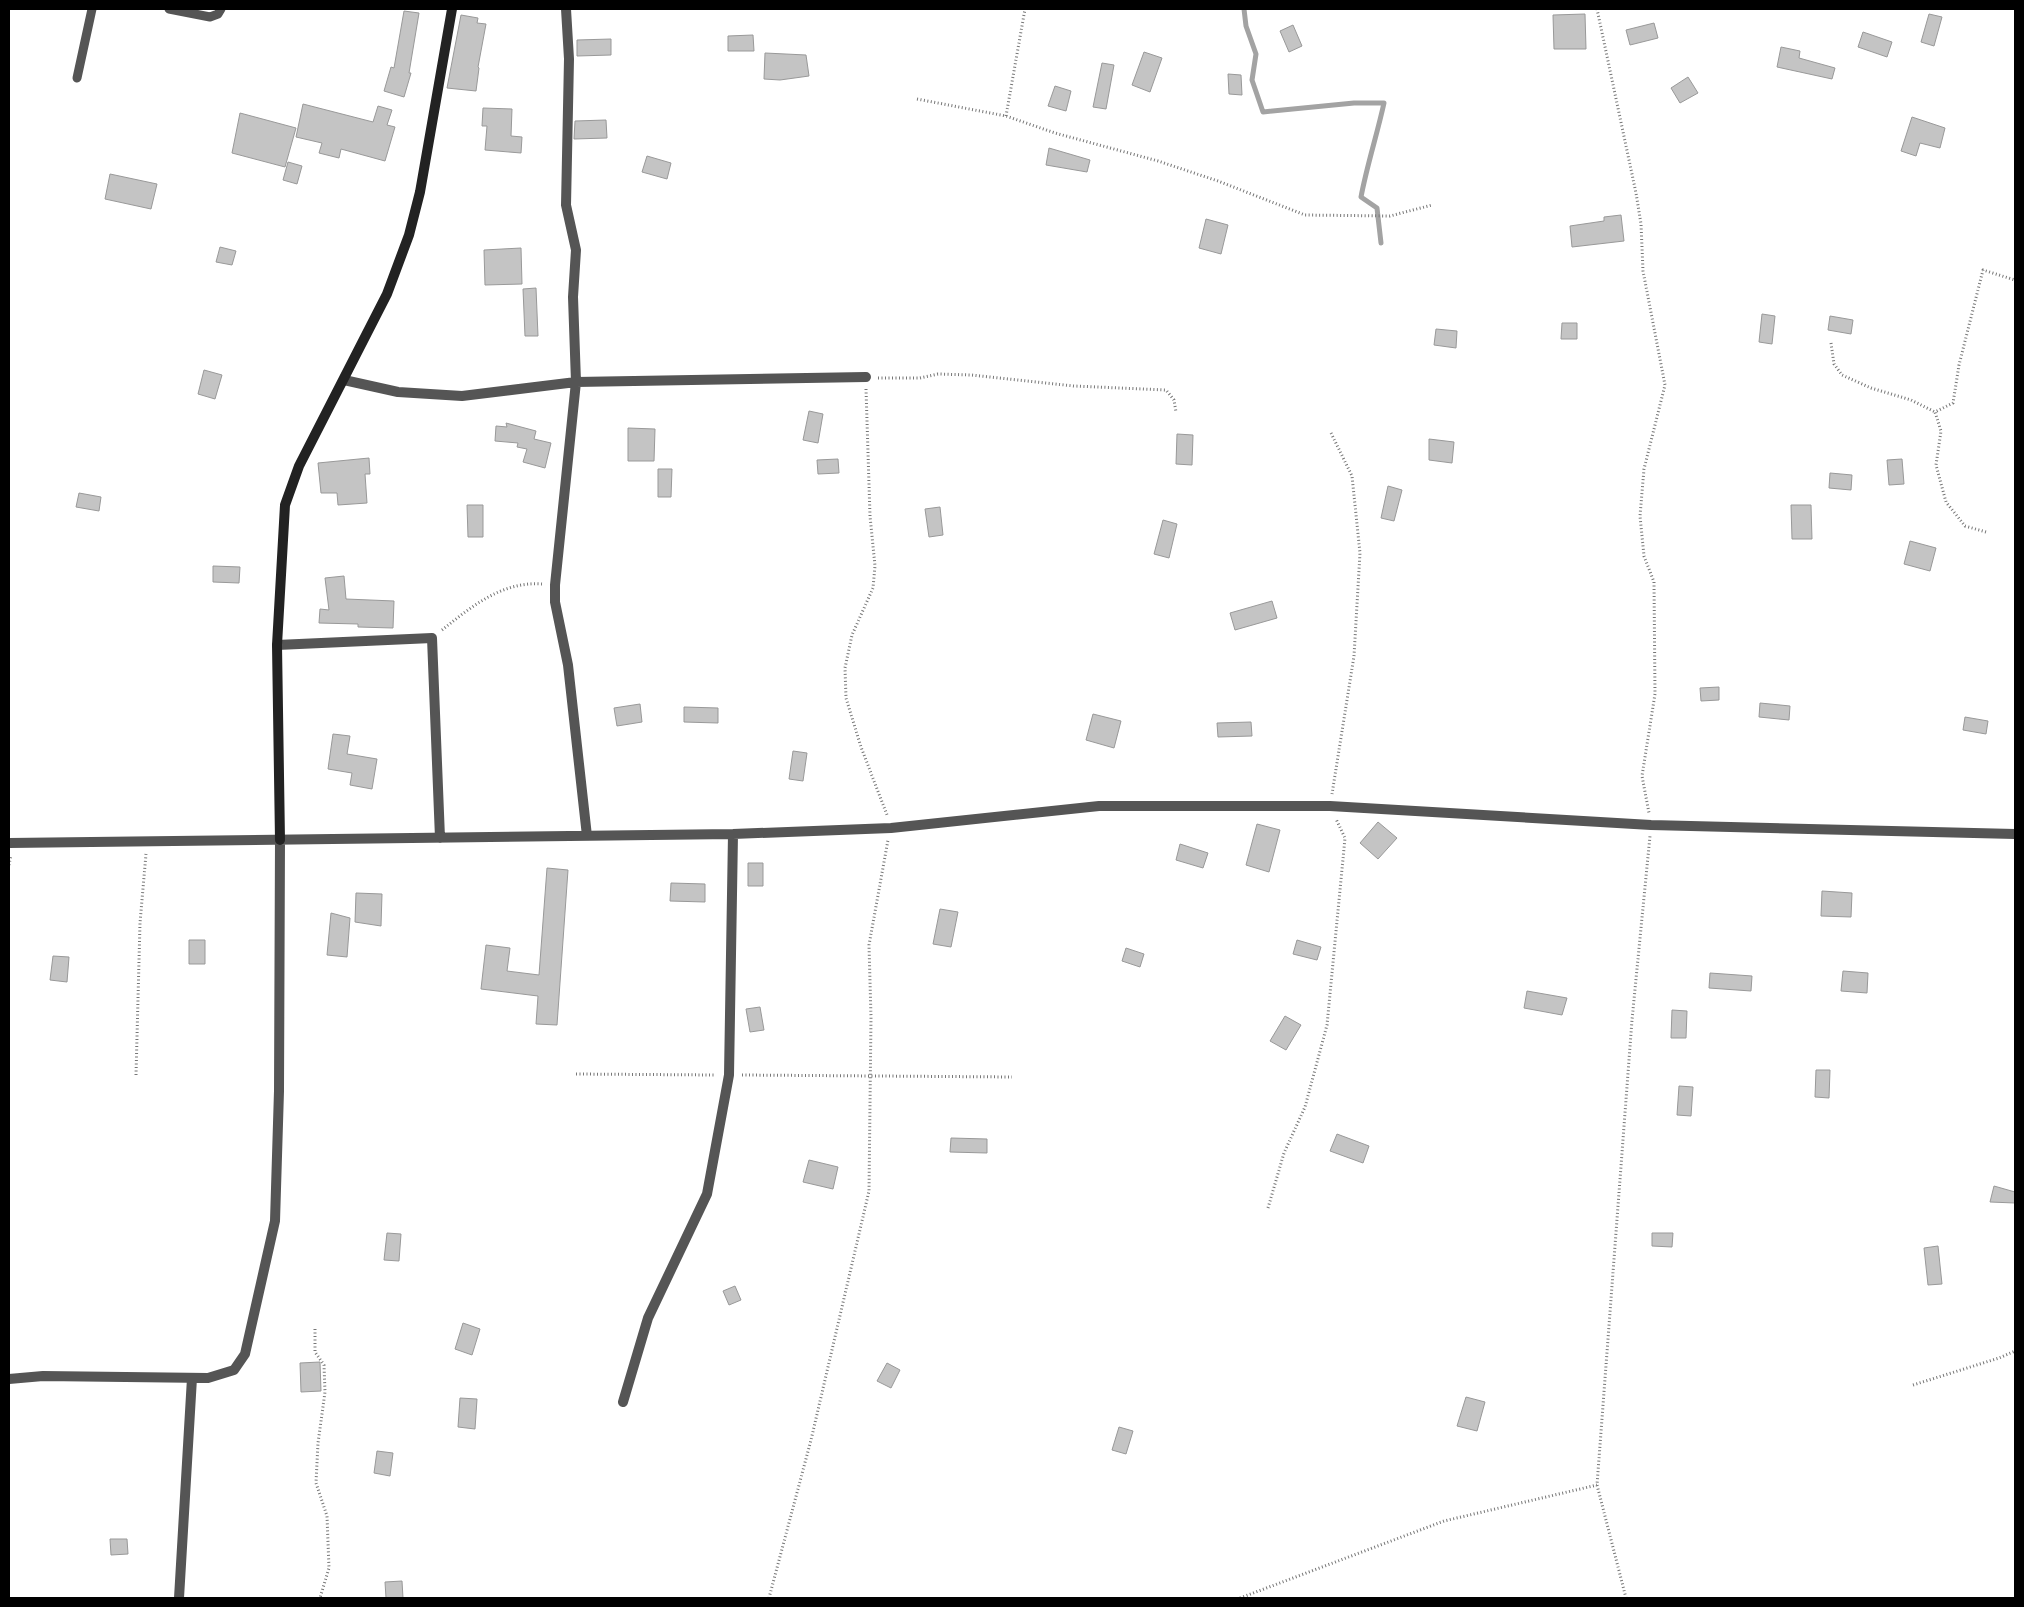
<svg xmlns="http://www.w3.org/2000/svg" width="2024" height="1607" font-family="Montserrat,sans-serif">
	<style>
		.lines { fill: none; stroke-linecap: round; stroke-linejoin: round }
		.stream { stroke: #a3a3a3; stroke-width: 5 }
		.building { fill: #c4c4c4; stroke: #999 }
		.path { stroke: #777; stroke-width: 3; stroke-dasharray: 1 2.5; stroke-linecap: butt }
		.lane { stroke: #555; stroke-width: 9 }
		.street { stroke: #555; stroke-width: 10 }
		.secondary { stroke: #222; stroke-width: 10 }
	</style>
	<rect width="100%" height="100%" fill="#fff"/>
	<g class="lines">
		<!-- stream -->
		<path class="stream" d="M1244,9L1246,26L1256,54L1252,80L1263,112L1354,103H1384C1377,135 1367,165 1361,197L1377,208L1381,243"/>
	</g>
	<!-- building -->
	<path class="building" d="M404,11L419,13L409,73H411L404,97L384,91L391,67L394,68Z
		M1585,14L1586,49H1554L1553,15Z
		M1929,14L1942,17L1934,46L1921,42Z
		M461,15L478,18L477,23L486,24L478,67L479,68L476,91L447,88Z
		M1654,23L1658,38L1630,45L1626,30Z
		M1293,25L1302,46L1289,52L1280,31Z
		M1863,32L1892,42L1887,57L1858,47Z
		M753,35L754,51H728V36Z
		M611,39V55L577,56V40Z
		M1781,47L1800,51L1799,58L1835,68L1832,79L1777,67Z
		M1144,52L1162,58L1150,92L1132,85Z
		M765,53L806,55L809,76L780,80L764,79Z
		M1102,63L1114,65L1106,109L1093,107Z
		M1228,74L1241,75L1242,95L1229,94Z
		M1688,77L1698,93L1680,103L1671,88Z
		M1055,86L1071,91L1066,111L1048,106Z
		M303,104L373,122L378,106L392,110L387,125L395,127L385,161L341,149L339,158L319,153L322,143L296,137Z
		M483,108L512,109L511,136L522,137L521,153L485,150L487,126H482Z
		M240,113L296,128L285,167L232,153Z
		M1912,117L1945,128L1940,148L1920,143L1916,156L1901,151Z
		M606,120L607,138L574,139L575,121Z
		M1049,148L1090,160L1087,172L1046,165Z
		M647,156L671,163L667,179L642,172Z
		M288,162L302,166L297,184L283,180Z
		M110,174L157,184L151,209L105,199Z
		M1621,215L1624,241L1572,247L1570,226L1604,221V217Z
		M1206,219L1228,225L1221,254L1199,248Z
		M220,247L236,251L232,265L216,262Z
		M521,248L522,284L485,285L484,250Z
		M536,288L538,336H525L523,289Z
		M1762,314L1775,316L1772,344L1759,342Z
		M1830,316L1853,320L1851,334L1828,330Z
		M1562,323H1577V339H1561Z
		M1436,329L1457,331L1456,348L1434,345Z
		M204,370L222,375L215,399L198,394Z
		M809,411L823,414L818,443L803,440Z
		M506,423L536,431L534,439L551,443L545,468L523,462L527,449L517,447L518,443L495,441L496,426L507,427Z
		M628,428L655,429L654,461H628Z
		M1177,434L1193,435L1192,465L1176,464Z
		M1429,439L1454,442L1452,463L1429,460Z
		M369,458L370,474H365L367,503L338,505L337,493H321L318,463Z
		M838,459L839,473L818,474L817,460Z
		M1902,459L1904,484L1889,485L1887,460Z
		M658,469H672L671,497H658Z
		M1830,473L1852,475L1851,490L1829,488Z
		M1388,486L1402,490L1394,521L1381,518Z
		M79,493L101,497L99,511L76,507Z
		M467,505H483V537H468Z
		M1791,505H1811L1812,539H1792Z
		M940,507L943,535L929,537L925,509Z
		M1163,520L1177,524L1169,558L1154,554Z
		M1910,541L1936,548L1930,571L1904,564Z
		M213,566L240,567L239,583L213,582Z
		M344,576L346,599L394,601L393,628L358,627V624L319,623L320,609L329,610L325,578Z
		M1272,601L1277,618L1235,630L1230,613Z
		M1719,687V700L1701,701L1700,688Z
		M1760,703L1790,706L1789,720L1759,717Z
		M640,704L642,722L617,726L614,708Z
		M684,707L718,708V723L684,722Z
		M1093,714L1121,721L1114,748L1086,740Z
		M1965,717L1988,721L1986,734L1963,730Z
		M1251,722L1252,736L1218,737L1217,723Z
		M333,734L350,736L347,754L377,759L372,789L350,785L352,773L328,769Z
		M793,751L807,753L803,781L789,779Z
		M1378,822L1397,838L1378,859L1360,843Z
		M1257,824L1280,830L1269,872L1246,865Z
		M1180,844L1208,853L1203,868L1176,860Z
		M748,863H763V886H748Z
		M547,868L568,870L557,1025L536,1024L538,996L481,989L486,945L510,948L507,971L539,975Z
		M671,883L705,884V902L670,901Z
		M1822,891L1852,893L1851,917L1821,916Z
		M356,893L382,894L381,926L355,922Z
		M940,909L958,912L951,947L933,944Z
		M331,913L350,918L347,957L327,955Z
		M189,940H205V964H189Z
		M1297,940L1321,947L1317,960L1293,954Z
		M1126,948L1144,954L1140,967L1122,961Z
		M53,956L69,957L67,982L50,980Z
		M1843,971L1868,973L1867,993L1841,991Z
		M1710,973L1752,976L1751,991L1709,988Z
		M1527,991L1567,998L1562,1015L1524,1008Z
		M760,1007L764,1030L750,1032L746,1009Z
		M1672,1010L1687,1011L1686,1038H1671Z
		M1285,1016L1301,1025L1286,1050L1270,1041Z
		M1816,1070H1830L1829,1098L1815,1097Z
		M1679,1086L1693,1087L1691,1116L1677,1115Z
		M1337,1134L1369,1146L1363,1163L1330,1151Z
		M951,1138L987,1139V1153L950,1152Z
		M809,1160L838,1167L833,1189L803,1182Z
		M1994,1186L2015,1192V1203L1990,1202Z
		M387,1233L401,1234L399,1261L384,1260Z
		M1652,1233H1673L1672,1247L1652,1246Z
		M1938,1246L1942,1284L1928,1285L1924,1248Z
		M735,1286L741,1300L729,1305L723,1291Z
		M463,1323L480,1329L472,1355L455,1349Z
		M320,1362L321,1391L301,1392L300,1363Z
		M887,1363L900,1370L891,1388L877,1381Z
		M1466,1397L1485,1402L1477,1431L1457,1426Z
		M460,1398L477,1399L475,1429L458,1427Z
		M1119,1427L1133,1431L1126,1454L1112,1450Z
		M377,1451L393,1453L390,1476L374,1473Z
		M110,1539H127L128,1554L111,1555Z
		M402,1581L403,1598H386L385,1582Z"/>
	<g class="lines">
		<!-- path -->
		<path class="path" d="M1597,9L1636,193L1641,224L1643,271L1665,385L1644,469L1640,516L1644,556L1654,582L1655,694L1642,776L1649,813
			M917,99L1006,116L1055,133L1158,161L1218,181L1305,215L1390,216L1432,205
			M1006,116L1025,9
			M1831,343L1834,364L1842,375L1871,388L1911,400L1935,412
			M878,378H920L938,374L971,375L1074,386L1166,390L1174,400L1176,412
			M866,389L870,516L875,566L873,588L852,635L845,668L846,698L861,747L887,815
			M1331,433L1352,476L1360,553L1354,656L1332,794
			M1986,532L1965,526L1946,502L1936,465L1941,431L1935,412L1953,403L1959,365L1983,270L2015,280
			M442,630C471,607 502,581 542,584
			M9,865L11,855
			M576,1074L715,1075
			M136,1075L140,923L146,854
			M742,1075L1012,1077
			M1268,1208L1284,1153L1305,1107L1327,1025L1345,838L1336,819
			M315,1329V1352L324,1365L325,1392L318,1443L316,1483L327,1516L329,1568L320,1598
			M1913,1385L1999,1358L2015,1351
			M769,1598L811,1440L869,1191L871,1017L869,945L888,840
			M1240,1598L1444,1521L1597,1485
			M1626,1598L1597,1485L1632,1020L1650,836"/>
		<!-- lane -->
		<path class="lane" d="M169,9L210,17L218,14L221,9
			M77,78L92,9"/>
		<!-- street -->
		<path class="street" d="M566,9L569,59L566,205L576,250L573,297L576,382L555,585V602L568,665L587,836
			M344,380L398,392L462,396L576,382L866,377
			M277,645L432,638L440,838
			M9,843L733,834L891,828L1099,806H1330L1651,825L2015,834
			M9,1379L43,1376L208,1378L234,1370L245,1354L275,1221L279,1091L280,840
			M623,1402L648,1318L707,1194L729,1075L733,834
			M179,1598L192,1378"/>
		<!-- secondary -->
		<path class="secondary" d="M280,840L277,645L285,505L299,466L387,294L409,235L420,192L452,9"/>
	</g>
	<!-- border -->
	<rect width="2024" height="1607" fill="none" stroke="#000000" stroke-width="20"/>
</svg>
